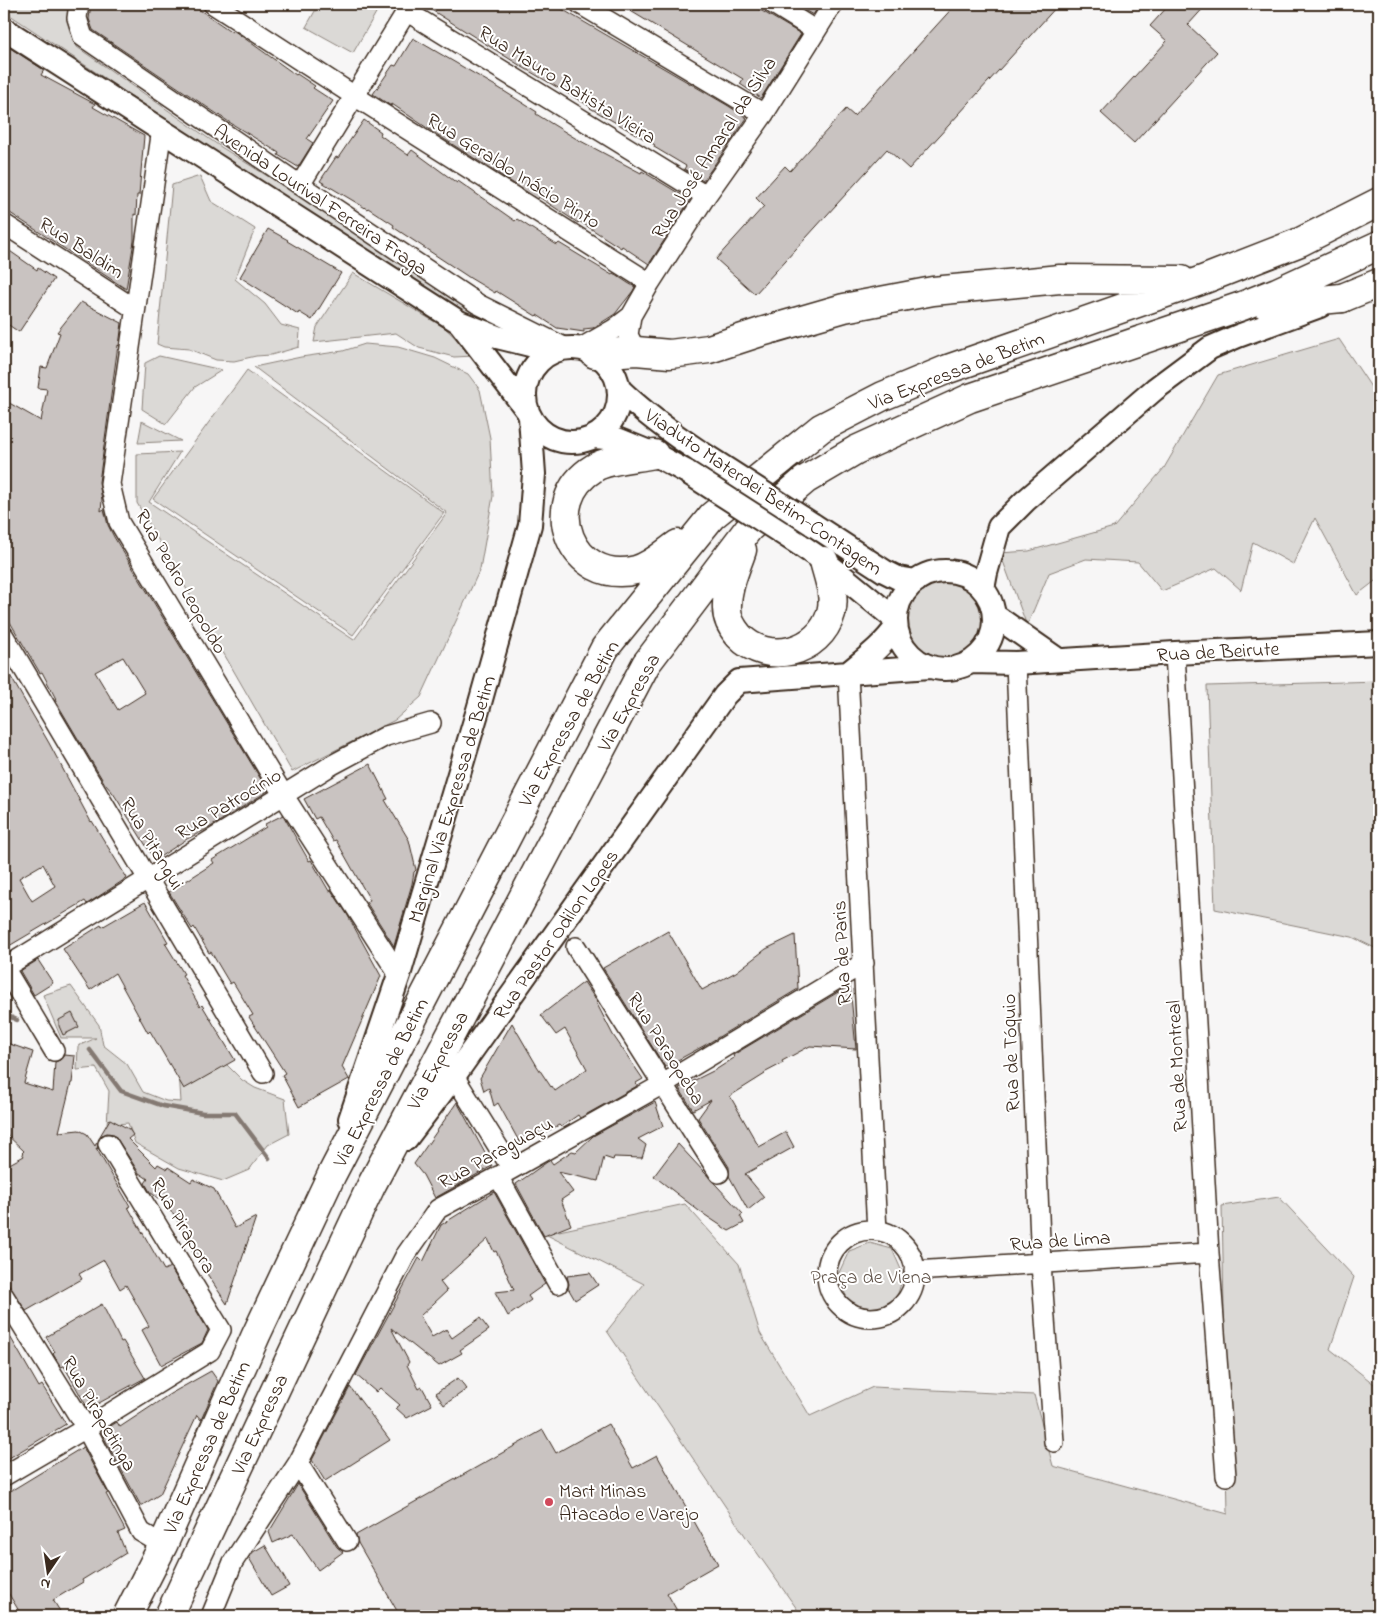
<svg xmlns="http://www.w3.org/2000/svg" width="1383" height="1620" font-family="'Indie Flower',sans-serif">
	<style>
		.green { fill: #dbd9d6; stroke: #8b827a }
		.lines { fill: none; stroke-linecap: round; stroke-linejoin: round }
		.stream { stroke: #847972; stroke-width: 4.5 }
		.building { fill: #c9c3c1; stroke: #3b2a1e; fill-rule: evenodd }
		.minor-casing { stroke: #3b2a1e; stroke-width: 22 }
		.tertiary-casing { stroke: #3b2a1e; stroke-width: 26 }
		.primary-casing { stroke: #3b2a1e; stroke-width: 31 }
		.trunk-casing { stroke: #3b2a1e; stroke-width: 31 }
		.minor { stroke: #fff; stroke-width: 19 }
		.tertiary { stroke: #fff; stroke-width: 22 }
		.primary { stroke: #fff; stroke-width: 28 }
		.trunk { stroke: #fff; stroke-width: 28 }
		.tertiary-bridge-casing { stroke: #3b2a1e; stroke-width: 26; stroke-linecap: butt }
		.tertiary-bridge { stroke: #fff; stroke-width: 22 }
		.poi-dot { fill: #d1495b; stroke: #fff; stroke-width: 2 }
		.labels { text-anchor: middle; stroke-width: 4; stroke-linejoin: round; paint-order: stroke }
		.street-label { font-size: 20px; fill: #3b2a1e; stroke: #fff }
		.park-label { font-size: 20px; fill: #63564c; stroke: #fff }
		.poi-label { font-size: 20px; fill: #3b2a1e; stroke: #fff; text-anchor: start }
	</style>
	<rect width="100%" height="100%" fill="#f7f6f6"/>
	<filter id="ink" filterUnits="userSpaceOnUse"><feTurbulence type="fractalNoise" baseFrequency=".02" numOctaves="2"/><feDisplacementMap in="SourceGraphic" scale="10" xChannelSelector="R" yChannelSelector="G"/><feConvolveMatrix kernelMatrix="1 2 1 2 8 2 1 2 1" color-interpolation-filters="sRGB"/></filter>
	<g filter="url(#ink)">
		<!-- green -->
		<path class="green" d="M4,4H76L75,36L77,47L221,147L480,309L542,342L500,330L435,299L4,11Z
			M319,4H381L353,53L306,27Z
			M200,176L211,201L255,229L235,279L265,304L281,325L300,330L299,347L271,355L256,356L234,361L216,360L189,349L164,347L157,344L172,185Z
			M353,273L445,328L475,356L454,357L419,348L396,333L314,342L317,327Z
			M1339,339L1379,399V578L1357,595L1315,518L1293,564L1253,542L1241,590L1216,568L1162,591L1138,562L1086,559L1049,573L1027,626L1000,553L1029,551L1114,527L1164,468L1218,375Z
			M365,344L398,347L435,358L468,374L480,390L490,438L493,496L480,569L421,697L395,720L292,772L137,503V454L180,452L149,502L354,640L447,513L254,367L301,357L343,351Z
			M159,356L222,370L195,387L166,424L142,409L145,363Z
			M247,370L444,513L353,635L153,499Z
			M142,421L181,441L138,443Z
			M905 620a40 40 0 1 1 80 0a40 40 0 1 1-80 0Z
			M1379,681V950L1352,937L1215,909L1207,686Z
			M71,986L99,1025L103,1045L127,1064L143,1092L166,1101L181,1102L179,1071L222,1060L242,1080L255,1088L285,1099L289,1134L268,1145L249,1170L223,1181L179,1168L135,1143L128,1123L107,1125L109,1091L96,1068L77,1070L78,1046L96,1038H61L43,995Z
			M1279,1197L1354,1277L1330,1349L1379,1388V1611L1375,1616H802L748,1540L607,1331L644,1284L545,1234L685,1204L739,1264L760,1333L810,1416L873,1387L1034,1395L1053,1466L1228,1514L1222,1206Z
			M870,1243L892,1249L903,1274C901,1281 900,1292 895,1298C883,1313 866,1309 850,1304L837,1277L849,1251Z"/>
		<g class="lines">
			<!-- stream -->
			<path class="stream" d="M4,1014L17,1020
				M90,1050L121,1091L163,1106L203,1113H235L269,1158"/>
		</g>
		<!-- building -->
		<path class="building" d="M91,4H191L232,32L233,30L296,75L297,74L315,86L313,88L333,101L307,139L313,143L298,167L278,155L279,153L229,122L93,30L89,19Z
			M422,4H553L727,105L747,118L703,181L684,169L686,166L654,147L655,145L590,108L591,107L524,68Z
			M619,4H673L683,10L687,4H750L801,34L761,98L740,84L743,79Z
			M794,4H820L813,15Z
			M956,4H1059L909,169L887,149L755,294L716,259L764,206L756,198L785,166L790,171L846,109L854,116Z
			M1170,4H1207L1188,25L1217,52L1134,143L1101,113L1167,41L1150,26Z
			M413,38L499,88L537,112L536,114L575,138L641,173L642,171L690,200L649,264L622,246L621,248L579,221L578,223L539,197L538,199L433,132L392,104L391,106L373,94L393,65L396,66Z
			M4,44L44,70L41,75L95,104L93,107L144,136L139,195H137L136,215L134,214V241L126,289L4,209Z
			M364,120L381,132L380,135L408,155L412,150L457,183L458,181L515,221L517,219L557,245L559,243L612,275L613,273L628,283L635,287L633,291L615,314L593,328L584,329V332L557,328L537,315L536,316L496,291L495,293L470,278L393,227L394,225L368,208L367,209L320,181L336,157L338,158Z
			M268,229L288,240L287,241L341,273L312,320L299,312L298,314L240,277Z
			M4,247L37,270L38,268L54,279L19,332L4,322Z
			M81,302L122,323L119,346L118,345L99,482L102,500L101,511L104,509L108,525L114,537L268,791L209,828L187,839L155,860L113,793L105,784L55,700L56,699L42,672L40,673L4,612V400L41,421L47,389L38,388L41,367L47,368L60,333L57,332ZM123,657L145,693L118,710L95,672Z
			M4,665L49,743L91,822L92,821L127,878L87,904L85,901L9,946L4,937ZM43,864L55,886L32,901L19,878Z
			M370,764L388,799L385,800L409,840L416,870L414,872L412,884L394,946L366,902L370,900L336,840L333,841L319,817L315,819L304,799Z
			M283,815L309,861L311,860L329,891L331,890L347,914L381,976L342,1067L349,1079L299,1107L282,1075L285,1073L249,1017L253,1015L233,982L230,984L211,952L209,953L194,927L192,929L169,892L214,863L212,860L266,827L265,824Z
			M145,902L168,942L165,943L184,974L182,975L200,1007L202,1005L235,1060L184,1089L150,1031L148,1033L115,973L90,990L63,949L101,925L102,927Z
			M668,931L702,990L736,972L766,949L795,935L798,989L707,1044L665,1067L603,968Z
			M38,960L53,983L34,995L20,971Z
			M584,982L598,1003L597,1004L613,1035L643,1079L636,1083L637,1086L580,1118L578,1115L561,1127L559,1125L521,1145L498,1103L494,1106L489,1088L484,1091L480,1078L512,1023L537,1066L551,1087L552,1086L555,1091L587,1069L565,1029L556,1035L541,1015Z
			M850,985L856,1049L810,1046L782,1061L783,1063L764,1073L765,1074L730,1096L759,1147L786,1132L794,1147L745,1174L764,1197L748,1210L729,1176V1167L698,1118L711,1100L693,1110L679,1088L717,1069L734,1058L733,1055Z
			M72,1013L79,1027L63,1035L59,1026V1020Z
			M4,1042L33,1052L24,1083L53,1092L55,1062L60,1060L64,1055L75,1056L72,1083H71L59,1132L79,1130L87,1134L95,1146L97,1142L98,1149L96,1148L130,1206L128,1207L164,1270L170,1267L208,1330L202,1343L161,1365L142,1330L149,1326L126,1285L120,1289L104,1260L79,1274L82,1279L26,1311L11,1288L4,1275V1167L24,1156L22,1153L24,1151L4,1132Z
			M457,1102L492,1166L435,1198L423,1175L414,1164Z
			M655,1102L663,1126L638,1139L646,1145L642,1158L614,1157L613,1160L604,1157L598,1181L558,1172L573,1192L561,1200L571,1225L544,1236L516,1184L550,1160L553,1164L572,1151L576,1152L593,1136Z
			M110,1119L129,1129L133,1135L128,1139L156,1167L158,1164L167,1169L168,1167L191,1182L193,1179L214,1189L235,1228L256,1217L227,1304L192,1251L193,1250L174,1214L167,1209L169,1207L150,1192L145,1183L148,1179L139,1173L114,1134L107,1133L100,1136Z
			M678,1144L743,1214L740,1216L744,1223L729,1231L699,1211L654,1176Z
			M494,1192L545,1284L528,1296L531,1300L508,1316L495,1292L514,1290L503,1265L496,1251L494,1252L488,1239L440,1282L447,1291L420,1316L432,1337L446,1329L452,1338L480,1318L489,1330L460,1350L462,1353L439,1366L391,1328L409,1362L407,1365L419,1389L422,1387L432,1405L407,1418L396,1408L400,1405L380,1388L376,1392L356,1375L419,1258L423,1262L441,1225Z
			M590,1273L598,1285L575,1300L568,1288L569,1284L567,1276Z
			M102,1304L121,1342L123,1341L145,1378L88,1409L64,1366L61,1367L53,1354L55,1352L46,1337Z
			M4,1326L39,1387L42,1385L66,1424L4,1461Z
			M211,1371L218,1381L201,1420L197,1415L160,1494L141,1506L101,1432L117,1422L120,1427L170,1394Z
			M458,1378L467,1389L444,1405L436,1393Z
			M350,1387L390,1440L325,1481L312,1460Z
			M608,1424L633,1468L657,1455L718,1564L667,1593L680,1616H400L358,1543L356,1535L543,1430L556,1453Z
			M83,1447L108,1493L106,1494L125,1530L118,1533L126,1553L82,1580L83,1582L53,1600L63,1616H22L4,1586V1495Z
			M298,1484L337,1547L343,1552L318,1570L293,1534L273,1543L269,1532Z
			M265,1545L289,1586L271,1596L249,1558L253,1552Z"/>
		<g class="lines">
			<defs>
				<path id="minor" d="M79,4L77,18L83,37L300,185L478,304L566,348
					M213,4L353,95L650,283
					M580,4L764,114
					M773,4L815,30
					M406,11L706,196
					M162,129L110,484L119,522L284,796L399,975
					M300,185L411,4
					M4,224L135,309
					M579,349L614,329L631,316
					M636,351L628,335L631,316L650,283L706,196L764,114L833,4
					M4,636L263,1073
					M1175,653L1209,1253L1226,1476
					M1016,663L1041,1264L1054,1442
					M848,673L877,1231
					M576,947L719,1173
					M4,967L54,1051
					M4,968L332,765L386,736L431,723
					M454,1076L512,1169
					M498,1176L558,1284
					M827 1274a44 44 0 1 1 88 0a44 44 0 1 1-88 0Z
					M914,1271L1209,1253
					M4,1296L86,1428L141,1532L163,1545
					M298,1463L347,1541
					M4,1476L86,1428L210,1351L221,1330L108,1144
					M211,1616L233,1562L298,1463L405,1256L438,1209L512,1169L663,1084L864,963"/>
				<path id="tertiary" d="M4,29L459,322L497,337L554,351
					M460,323L526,409
					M525 395a47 47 0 1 1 94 0a47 47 0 1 1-94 0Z
					M619,389C644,413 671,433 700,452
					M594,437L617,439L654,454L687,472
					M812,524L884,571L898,578L916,581
					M799,544L824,561L896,620
					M896 620a49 49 0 1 1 98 0a49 49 0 1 1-98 0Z
					M983,589L986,573L999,527L1025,501L1155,389L1210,348L1238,336L1320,306
					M994,615L1057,659
					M971,662L1016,663L1175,653L1379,643
					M848,673C865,659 884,645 896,627
					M350,1119L399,975L478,710L530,525L534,474L530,417
					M406,1139L454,1076L725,695L739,681L930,667"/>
				<path id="primary" d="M1342,298L1379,283"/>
				<path id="trunk" d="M1266,305L1342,298
					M595,354L636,351L670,354L709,349L761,332L844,308L933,291L1060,279L1181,280
					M654,454C637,458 608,459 594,468C538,502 572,586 636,570C652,566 665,553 678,544
					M742,550C736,568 726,589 727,609C727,619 733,629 739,636C767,666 820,653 831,613C836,596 828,577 824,561
					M127,1616L163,1545L256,1335L332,1174L605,648L712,516L821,428L883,396L948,369L1200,281L1300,242L1379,202
					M169,1616L371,1186L646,664L749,528L805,480L856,450L970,398L1242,306L1277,292L1379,245"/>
			</defs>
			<!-- minor casing -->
			<use href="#minor" class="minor-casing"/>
			<!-- tertiary casing -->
			<use href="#tertiary" class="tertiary-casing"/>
			<!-- primary casing -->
			<use href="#primary" class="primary-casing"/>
			<!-- trunk casing -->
			<use href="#trunk" class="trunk-casing"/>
			<!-- minor -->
			<use href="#minor" class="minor"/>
			<!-- tertiary -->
			<use href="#tertiary" class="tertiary"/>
			<!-- primary -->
			<use href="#primary" class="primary"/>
			<!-- trunk -->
			<use href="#trunk" class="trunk"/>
			<defs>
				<path id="tertiary-bridge" d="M700,452L812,524
					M687,472L799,544"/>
			</defs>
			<!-- tertiary-bridge casing -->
			<use href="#tertiary-bridge" class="tertiary-bridge-casing"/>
			<!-- tertiary-bridge -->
			<use href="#tertiary-bridge" class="tertiary-bridge"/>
		</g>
	</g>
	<!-- markers -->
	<circle class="poi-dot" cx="549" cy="1502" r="5"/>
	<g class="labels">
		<!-- street labels -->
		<g class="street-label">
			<text transform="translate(568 84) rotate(32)" y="7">Rua Mauro Batista Vieira</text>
			<text transform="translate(713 147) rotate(-57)" y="7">Rua José Amaral da Silva</text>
			<text transform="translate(514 170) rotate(32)" y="7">Rua Geraldo Inácio Pinto</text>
			<text transform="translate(321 199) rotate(34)" y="7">Avenida Lourival Ferreira Fraga</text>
			<text transform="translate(82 247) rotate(33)" y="7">Rua Baldim</text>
			<text transform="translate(956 370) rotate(-21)" y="7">Via Expressa de Betim</text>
			<text transform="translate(764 491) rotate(34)" y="7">Viaduto Materdei Betim-Contagem</text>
			<text transform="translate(182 581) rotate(60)" y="7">Rua Pedro Leopoldo</text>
			<text transform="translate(1218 651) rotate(-3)" y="7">Rua de Beirute</text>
			<text transform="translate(628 702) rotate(-61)" y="7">Via Expressa</text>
			<text transform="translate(568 723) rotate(-61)" y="7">Via Expressa de Betim</text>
			<text transform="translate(451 799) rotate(-73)" y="7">Marginal Via Expressa de Betim</text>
			<text transform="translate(228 803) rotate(-31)" y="7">Rua Patrocínio</text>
			<text transform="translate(153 843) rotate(59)" y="7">Rua Pitangui</text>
			<text transform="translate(555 934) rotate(-55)" y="7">Rua Pastor Odilon Lopes</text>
			<text transform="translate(841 953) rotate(-93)" y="7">Rua de Paris</text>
			<text transform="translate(667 1048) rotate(58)" y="7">Rua Paraopeba</text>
			<text transform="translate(1010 1053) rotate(-92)" y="7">Rua de Tóquio</text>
			<text transform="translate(437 1060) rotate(-62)" y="7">Via Expressa</text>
			<text transform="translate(1176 1066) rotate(-93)" y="7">Rua de Montreal</text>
			<text transform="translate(380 1082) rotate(-63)" y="7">Via Expressa de Betim</text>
			<text transform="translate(495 1152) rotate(-29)" y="7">Rua Paraguaçu</text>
			<text transform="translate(184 1225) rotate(59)" y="7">Rua Pirapora</text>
			<text transform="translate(1060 1240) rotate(-4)" y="7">Rua de Lima</text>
			<text transform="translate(100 1413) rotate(60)" y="7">Rua Pirapetinga</text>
			<text transform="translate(259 1424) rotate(-65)" y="7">Via Expressa</text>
			<text transform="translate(206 1447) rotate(-66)" y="7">Via Expressa de Betim</text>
		</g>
		<!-- park labels -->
		<g class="park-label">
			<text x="871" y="1283">Praça de Viena</text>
		</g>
		<!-- poi labels -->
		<g class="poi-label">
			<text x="559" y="1497">Mart Minas<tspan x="559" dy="23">Atacado e Varejo</tspan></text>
		</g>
	</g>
	<!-- margin -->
	<rect width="1383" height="1620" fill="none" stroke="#fff" stroke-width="20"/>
	<rect x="10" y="10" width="1363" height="1600" fill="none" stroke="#3b2a1e" stroke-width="2" filter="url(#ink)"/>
	<!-- north arrow -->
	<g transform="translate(48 1572) rotate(193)" stroke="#ffffff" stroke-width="4" paint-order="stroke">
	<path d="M0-4L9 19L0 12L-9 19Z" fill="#3b2a1e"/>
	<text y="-8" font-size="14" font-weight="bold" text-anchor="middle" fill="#3b2a1e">N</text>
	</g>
</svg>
